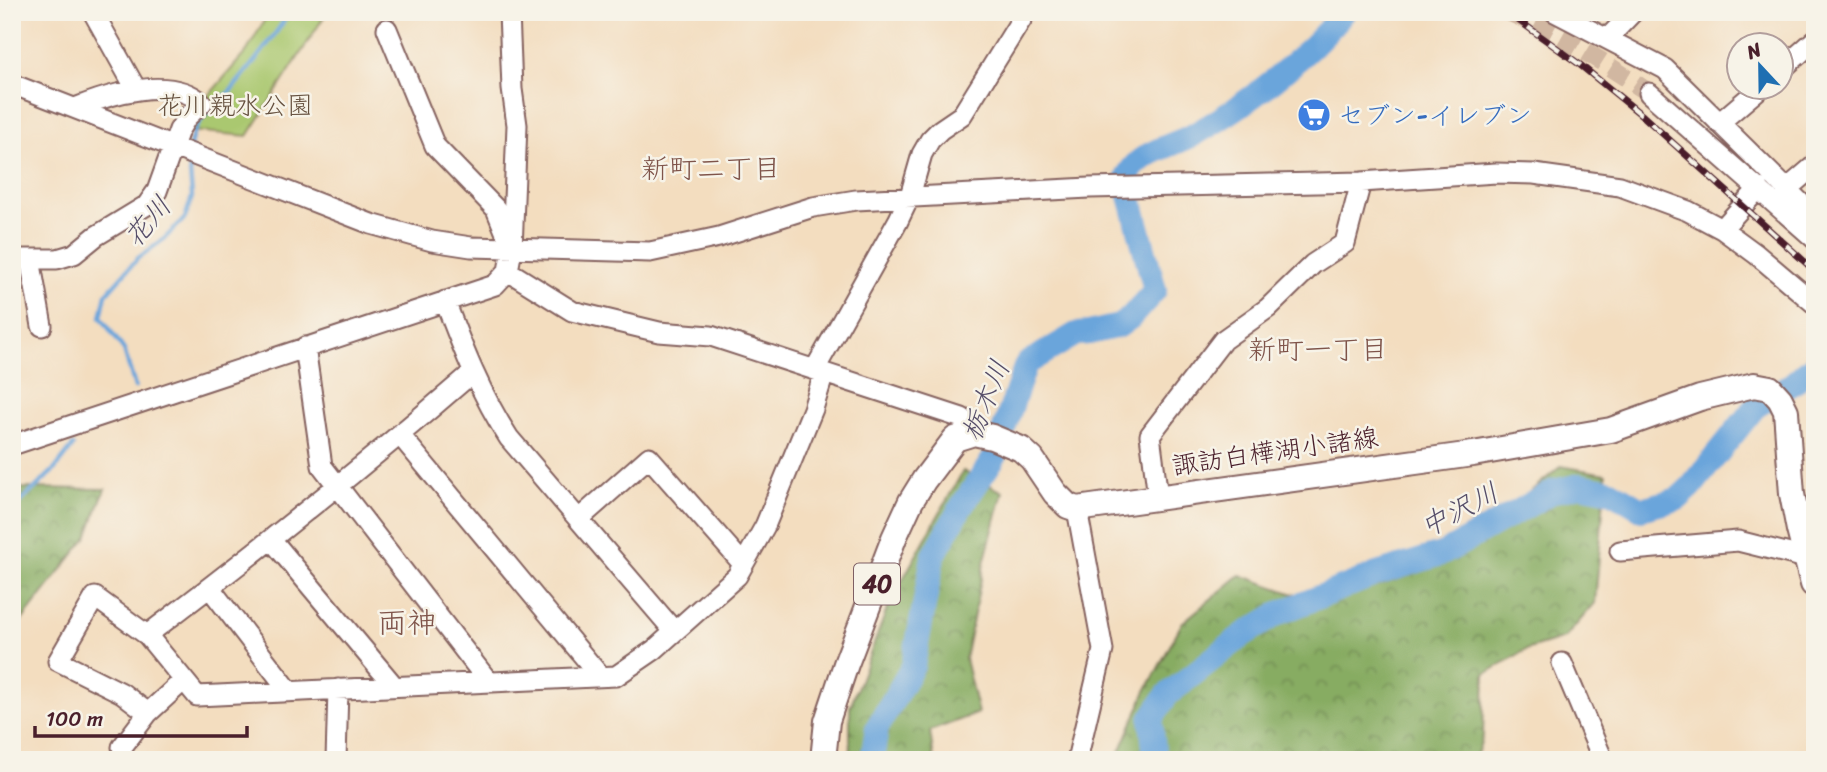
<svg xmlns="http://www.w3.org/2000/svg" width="1827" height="772" font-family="Sriracha,'Klee One',sans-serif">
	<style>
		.green { fill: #aac870; stroke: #7a744e; stroke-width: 2 }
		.forest { fill: url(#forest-crowns); stroke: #686646; stroke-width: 2 }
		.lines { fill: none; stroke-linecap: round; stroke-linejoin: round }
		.stream { stroke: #6ba5db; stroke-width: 4.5 }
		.river { stroke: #6ba5db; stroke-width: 24 }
		.minor-tunnel { stroke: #d1b7a1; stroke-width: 19; stroke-dasharray: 19 10; stroke-linecap: butt }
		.minor-casing { stroke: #85625f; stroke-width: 23 }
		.major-casing { stroke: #85625f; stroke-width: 28 }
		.minor { stroke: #fff; stroke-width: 19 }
		.major { stroke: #fff; stroke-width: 24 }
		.rail-casing { stroke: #4a1f2b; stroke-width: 7 }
		.rail { stroke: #f7f3e8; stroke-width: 4.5; stroke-dasharray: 13; stroke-linecap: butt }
		.labels { text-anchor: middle; stroke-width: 5; stroke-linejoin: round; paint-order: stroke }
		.shield { fill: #f7f3e8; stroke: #7e5f64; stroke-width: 2 }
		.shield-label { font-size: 24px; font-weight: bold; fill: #4a1f2b }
		.park-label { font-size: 26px; fill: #675240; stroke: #f7f3e8 }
		.shop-label { font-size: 26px; fill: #366cbe; stroke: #f7f3e8; text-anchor: start }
		.street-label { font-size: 26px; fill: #4a1f2b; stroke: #f7f3e8 }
		.neighbourhood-label { font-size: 28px; fill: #7f544a; stroke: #f7f3e8 }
		.water-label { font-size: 28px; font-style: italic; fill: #564e69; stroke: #f7f3e8 }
		.quarter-label { font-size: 30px; fill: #7f544a; stroke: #f7f3e8 }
	</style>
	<defs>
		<pattern id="forest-crowns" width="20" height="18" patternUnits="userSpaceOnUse" patternTransform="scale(1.75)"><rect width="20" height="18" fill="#87ac62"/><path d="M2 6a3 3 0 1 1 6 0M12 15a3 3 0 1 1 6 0" fill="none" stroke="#708b51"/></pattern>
	</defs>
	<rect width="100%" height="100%" fill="#f7f3e8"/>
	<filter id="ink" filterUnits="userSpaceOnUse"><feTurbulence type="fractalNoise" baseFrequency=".0143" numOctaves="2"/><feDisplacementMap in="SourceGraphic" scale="14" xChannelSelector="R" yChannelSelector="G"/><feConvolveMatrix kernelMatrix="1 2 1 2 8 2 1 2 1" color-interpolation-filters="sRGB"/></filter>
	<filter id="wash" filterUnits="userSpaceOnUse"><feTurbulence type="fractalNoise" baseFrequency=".00686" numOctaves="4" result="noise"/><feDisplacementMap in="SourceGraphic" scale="28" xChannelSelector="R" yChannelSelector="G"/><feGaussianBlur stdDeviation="1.57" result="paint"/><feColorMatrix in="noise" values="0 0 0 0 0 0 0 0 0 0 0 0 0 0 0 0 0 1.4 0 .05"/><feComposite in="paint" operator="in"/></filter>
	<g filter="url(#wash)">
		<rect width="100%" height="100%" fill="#f3ddbf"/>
		<!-- green -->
		<path class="green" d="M269,12H327L248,136L179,130L247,51Z"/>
		<!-- forest -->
		<path class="forest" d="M1561,466L1606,474L1595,603L1565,638L1526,650L1485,674L1483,736L1475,760H1112L1120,752L1145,693L1182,623L1240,575L1322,604L1444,564Z
			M963,471L1003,492L985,559L965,659L978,713L930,731L934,760H850V707L889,604Z
			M15,488L105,489L87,537L12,633V489Z"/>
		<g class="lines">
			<!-- stream -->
			<path class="stream" d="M190,147C193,118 217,107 234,87C254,63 273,38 290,12
				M135,387L124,350L101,317L106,294L138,258L164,239L185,218L192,197L189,160
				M12,510L55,469L73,446"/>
			<!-- river -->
			<path class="river" d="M872,760L877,728L913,666L933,557L961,507L994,458L1026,364L1076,334L1089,333L1119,326L1130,318L1155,290L1126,181C1134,152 1172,147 1195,134C1247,105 1306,58 1344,12
				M1155,760L1151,719L1167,695L1243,635L1279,613L1377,574L1444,553L1554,491L1580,485L1611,491L1641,509L1678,499L1691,487L1755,407L1792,384L1815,364"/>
		</g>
	</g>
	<g filter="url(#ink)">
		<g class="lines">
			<!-- minor-tunnel -->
			<path class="minor-tunnel" d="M1509,12C1559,33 1605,63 1649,93"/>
			<defs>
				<path id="minor" d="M93,12L136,89
					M1555,12L1665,69L1815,217
					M387,29L435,146L496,209L509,241
					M1608,38L1633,12
					M1782,69L1815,40
					M12,84L371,224L432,241L471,247L650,252L719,237L813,207L856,200L1089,188L1361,182L1496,173L1534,174L1620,186L1688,211L1722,229L1756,254L1815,304
					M1649,93L1815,239
					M1719,123L1760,88
					M1787,189L1815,165
					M1722,229L1759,188
					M12,259H57L74,254L96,236L147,205L157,191L179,130L187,117L202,103C171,75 110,94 75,108
					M30,259L42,326
					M508,271L572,311L659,332L711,336L962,418L974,433
					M445,301C463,349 481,395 509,438L674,631
					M305,347L322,466L488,681
					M815,369L898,221L910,196L922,154L930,140L940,130L962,115L1026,12
					M400,435L600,676
					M12,445L495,285L508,271L512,249L517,125L512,89L509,12
					M1158,497L1150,435L1223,340L1268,308L1313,264L1345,243L1361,182
					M1077,509L1103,650L1077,760
					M579,519L649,457L743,564
					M271,539L394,686
					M1620,551L1738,541L1806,558
					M210,588L290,692
					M147,635C258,551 367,464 472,373
					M1562,663L1603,760
					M148,713L122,693L58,661L95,597L147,635L197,696L616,676L654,650L737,576L765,526L813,409L824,373
					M122,747L148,713L184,680
					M336,760L338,689"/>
				<path id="major" d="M823,760L827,721L846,664L894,538L911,501L924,480L955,439L974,433L992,437L1021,449L1032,459L1055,493L1068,506L1077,509L1473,454L1611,430L1700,398L1754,385L1770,388L1780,399L1786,411L1792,494L1799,530L1813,584L1815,583"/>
			</defs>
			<!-- minor casing -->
			<use href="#minor" class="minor-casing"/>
			<!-- major casing -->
			<use href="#major" class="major-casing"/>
			<!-- minor -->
			<use href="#minor" class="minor"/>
			<!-- major -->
			<use href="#major" class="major"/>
			<defs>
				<path id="rail" d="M1507,12L1579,64L1643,116L1815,271"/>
			</defs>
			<!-- rail casing -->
			<use href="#rail" class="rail-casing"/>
			<!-- rail -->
			<use href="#rail" class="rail"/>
		</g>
	</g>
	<!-- icons -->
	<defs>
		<symbol id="supermarket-disc" viewBox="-11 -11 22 22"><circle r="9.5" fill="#3f7fe0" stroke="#f7f3e8"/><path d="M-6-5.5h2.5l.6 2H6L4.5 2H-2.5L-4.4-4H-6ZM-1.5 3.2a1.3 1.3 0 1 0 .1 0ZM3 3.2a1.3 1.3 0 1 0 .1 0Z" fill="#fff"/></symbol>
	</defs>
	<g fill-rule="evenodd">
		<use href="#supermarket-disc" x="1295" y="96" width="38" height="38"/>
	</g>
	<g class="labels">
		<!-- shield labels -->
		<rect class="shield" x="854" y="563.5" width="46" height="41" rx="5"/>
		<g class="shield-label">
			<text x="877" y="592">40</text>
		</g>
		<!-- park labels -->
		<g class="park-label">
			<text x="235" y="114">花川親水公園</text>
		</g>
		<!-- shop labels -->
		<g class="shop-label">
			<text x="1338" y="124">セブン-イレブン</text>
		</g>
		<!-- street labels -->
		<g class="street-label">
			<text transform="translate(1275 451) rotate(-8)" y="9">諏訪白樺湖小諸線</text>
		</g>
		<!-- neighbourhood labels -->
		<g class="neighbourhood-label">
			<text x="711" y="178">新町二丁目</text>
			<text x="1318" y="359">新町一丁目</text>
		</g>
		<!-- water labels -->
		<g class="water-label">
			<text transform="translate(147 221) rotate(-49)" y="10">花川</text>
			<text transform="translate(985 400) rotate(-68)" y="10">栃木川</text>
			<text transform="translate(1459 509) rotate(-27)" y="10">中沢川</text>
		</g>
		<!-- quarter labels -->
		<g class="quarter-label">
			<text x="407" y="633">両神</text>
		</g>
	</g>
	<!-- margin -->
	<rect width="1827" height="772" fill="none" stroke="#f7f3e8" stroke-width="42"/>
	<!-- north arrow -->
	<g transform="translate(1760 66) rotate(338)"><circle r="33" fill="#f7f3e8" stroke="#b29e9c" stroke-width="2"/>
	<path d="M0-5L12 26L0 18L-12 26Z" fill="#1f6fb2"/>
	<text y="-10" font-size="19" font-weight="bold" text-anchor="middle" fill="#4a1f2b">N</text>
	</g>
	<!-- scale -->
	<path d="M35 726v10h212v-10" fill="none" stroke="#4a1f2b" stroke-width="3.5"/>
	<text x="46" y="726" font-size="21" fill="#4a1f2b" stroke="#f7f3e8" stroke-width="5" paint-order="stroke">100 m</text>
</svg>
